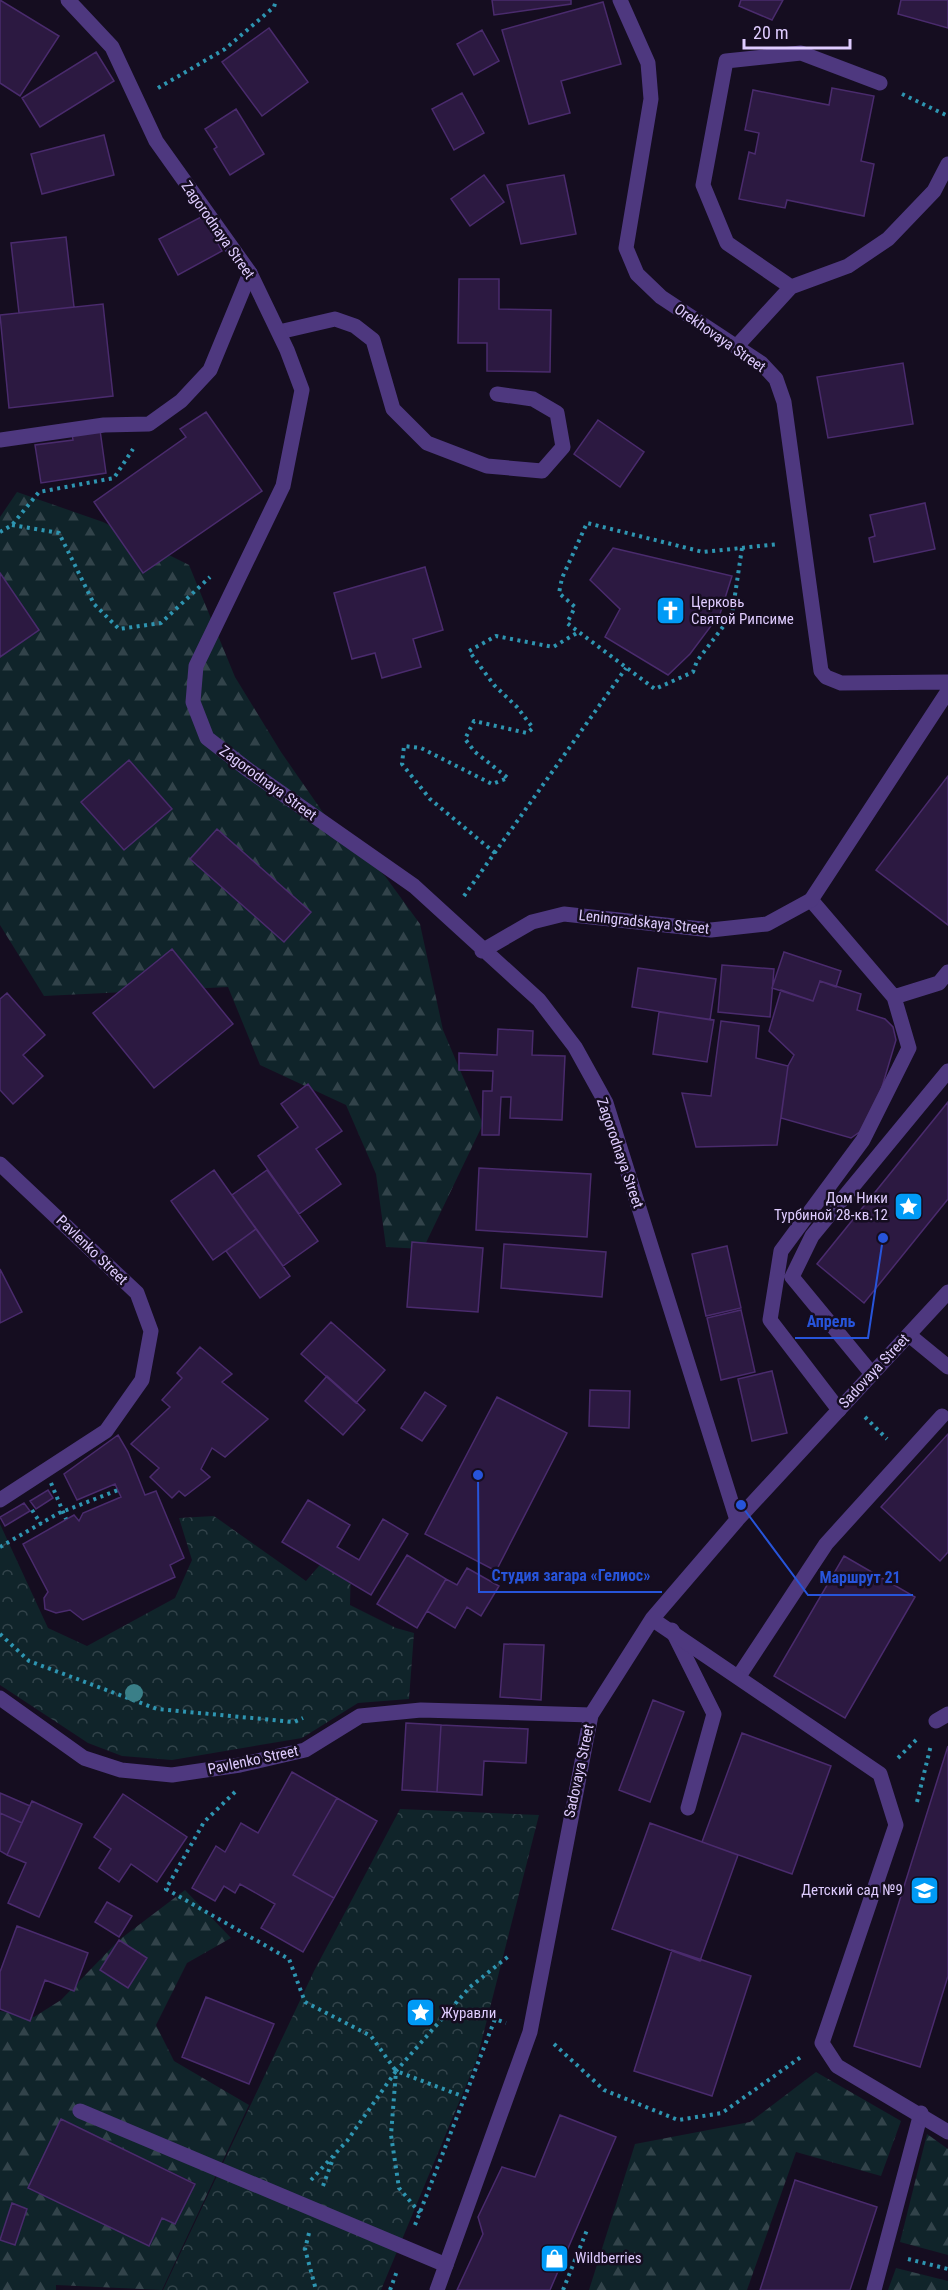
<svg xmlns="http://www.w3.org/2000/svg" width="948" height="2290" font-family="'Roboto Condensed',sans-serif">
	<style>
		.forest { fill: url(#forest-firs); fill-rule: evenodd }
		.park { fill: url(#park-crowns) }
		.building { fill: #2c1941; stroke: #4a2b6d; stroke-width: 1.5 }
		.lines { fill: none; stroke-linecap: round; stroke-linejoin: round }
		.path { stroke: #2e95b1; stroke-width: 4; stroke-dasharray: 3 4.5; stroke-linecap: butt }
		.service { stroke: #4e387f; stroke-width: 15 }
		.minor { stroke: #4e387f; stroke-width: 15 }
		.path-bridge { stroke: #2e95b1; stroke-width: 4; stroke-dasharray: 3 4.5; stroke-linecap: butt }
		.tree { fill: #3a7f88 }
		.labels { text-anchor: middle; stroke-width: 5; stroke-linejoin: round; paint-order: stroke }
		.street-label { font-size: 15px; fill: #dfccff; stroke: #150d20 }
		.poi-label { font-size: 15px; fill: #dfccff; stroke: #150d20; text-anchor: start }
		.leader { fill: none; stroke: #2754da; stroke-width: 2 }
		.callout-dot { fill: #2754da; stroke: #150d20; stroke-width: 2 }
		.callout-label { font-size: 16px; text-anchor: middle; font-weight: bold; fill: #2754da; stroke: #150d20; stroke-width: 5; stroke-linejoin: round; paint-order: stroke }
	</style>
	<defs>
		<pattern id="forest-firs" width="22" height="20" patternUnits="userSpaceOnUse" patternTransform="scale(1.5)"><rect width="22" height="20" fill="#10242a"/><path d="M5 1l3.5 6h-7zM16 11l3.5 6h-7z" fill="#32434a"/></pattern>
		<pattern id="park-crowns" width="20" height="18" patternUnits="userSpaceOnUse" patternTransform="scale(1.5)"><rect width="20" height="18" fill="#10242a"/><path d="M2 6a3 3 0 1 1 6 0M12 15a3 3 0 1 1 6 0" fill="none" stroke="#32434a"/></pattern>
	</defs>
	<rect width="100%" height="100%" fill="#150d20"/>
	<!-- forest -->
	<path class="forest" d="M17,492L103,522L189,565L235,677L281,752L331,824L385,876L420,924L443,1030L483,1124L423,1249L386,1247L376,1174L346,1105L260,1065L228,987L44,996L0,925V517Z
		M185,1890L231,1938L187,1963L156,2025L174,2061L249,2105L162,2290L56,2285V2290H0V2011L34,2017L61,2000L119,1940ZM62,2120L195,2183L175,2224L162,2218L149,2246Z
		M816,2072L901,2121L881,2176L796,2152L747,2290H589L635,2144L750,2122Z
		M927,2134L948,2149V2255L900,2242Z
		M896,2268L948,2281V2290H888Z"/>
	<!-- park -->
	<path class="park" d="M214,1516L306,1581L330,1553L351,1561L350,1605L396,1628L414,1633L409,1699L358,1703L302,1738L172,1760L122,1756L88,1743L0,1685V1524L48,1628L87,1646L175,1598L192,1560L179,1518Z
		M400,1809L539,1815L477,2059L381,2290H163L314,1971Z"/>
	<!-- building -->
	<path class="building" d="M0,0L59,36L20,96L0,83Z
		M492,0H571V4L494,15Z
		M741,0H783L772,20L739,6Z
		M901,0H948V28L898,14Z
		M603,2L621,64L561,81L570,113L529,124L502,30Z
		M269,28L308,82L262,116L222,62Z
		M482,30L499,61L474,75L457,44Z
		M96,52L114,81L40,127L22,98Z
		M832,88L874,96L861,161L874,164L864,216L787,200L785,208L739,199L749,152L755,154L759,133L745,130L753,90L829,105Z
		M462,93L484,133L454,150L432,109Z
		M236,109L264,154L230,175L214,149L217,147L205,129Z
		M104,135L114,175L42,194L31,154Z
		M484,175L504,202L470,226L451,199Z
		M564,175L576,234L521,244L507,185Z
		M203,216L222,251L178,275L159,239Z
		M66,237L74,307L19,313L11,243Z
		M459,279H499V309L551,310L550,372L487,371V343H458Z
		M103,304L113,396L9,408L0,315Z
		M903,363L913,424L828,438L817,377Z
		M206,412L262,491L143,573L94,502L186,437L180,429Z
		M598,420L644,452L620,487L574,454Z
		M100,430L106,473L41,483L35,445L73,440L72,434Z
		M925,503L935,549L874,562L869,538L875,536L870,515Z
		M613,548L732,576L720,614L690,654L668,675L605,637L620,609L590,580Z
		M425,567L443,630L413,639L421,667L382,678L375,653L352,659L334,593Z
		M0,573L39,630L0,657Z
		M129,760L172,809L124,850L81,802Z
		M948,776V925L876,870Z
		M217,829L311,912L284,942L190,859Z
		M172,949L233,1024L154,1088L93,1013Z
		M784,952L841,971L836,987L820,981L813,1001L772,988Z
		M722,965L774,969L770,1017L718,1012Z
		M638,968L716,979L710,1020L632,1007Z
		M820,981L861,994L857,1010L885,1019L893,1027L896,1040L871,1124L851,1138L781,1118L788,1066L794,1055L769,1031L781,990L813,1001Z
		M7,993L45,1035L23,1055L43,1076L13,1104L0,1090V999Z
		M659,1012L714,1020L707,1062L653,1054Z
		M721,1021L759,1026L756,1058L788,1066L777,1145L696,1147L682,1093L711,1096Z
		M498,1029L533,1031L532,1055L565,1056L562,1120L510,1118L511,1097H501L499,1135H482L483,1091H492L493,1071L459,1070V1053L497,1055Z
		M308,1084L342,1131L316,1149L341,1184L299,1214L258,1156L298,1127L281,1104Z
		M948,1102V1199L864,1303L817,1264Z
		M479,1168L591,1174L587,1237L476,1230Z
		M214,1170L256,1229L213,1260L171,1201Z
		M267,1170L318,1241L283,1266L232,1195Z
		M256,1229L290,1276L260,1298L226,1251Z
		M412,1242L483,1248L478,1312L407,1307Z
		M504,1244L606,1252L602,1297L501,1288Z
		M727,1246L741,1308L706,1316L692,1254Z
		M0,1269L22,1312L0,1323Z
		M741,1310L755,1372L721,1380L707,1318Z
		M331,1322L385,1370L356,1403L301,1354Z
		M200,1347L232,1374L222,1382L268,1419L225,1457L212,1448L201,1469L210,1477L185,1496L179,1491L172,1498L150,1477L159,1468L131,1444L170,1407L162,1400L182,1378L177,1373Z
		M772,1371L787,1433L752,1441L738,1379Z
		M327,1376L365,1410L343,1435L305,1401Z
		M590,1390L630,1391L629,1428L589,1426Z
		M425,1392L446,1406L422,1441L401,1428Z
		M497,1397L567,1433L496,1571L425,1534Z
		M948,1434V1552L940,1561L881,1507Z
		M118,1435L128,1452L145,1495L156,1491L184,1558L170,1565L175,1577L83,1620L70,1610L56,1613L45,1609L44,1598L48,1592L23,1544L74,1515L79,1521L83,1513L121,1497L115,1484L77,1500L64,1474Z
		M48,1490L53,1498L36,1509L30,1501Z
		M308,1500L350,1525L337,1547L359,1560L383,1519L408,1534L371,1595L282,1542Z
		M24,1503L30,1511L5,1526L0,1517Z
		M407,1555L446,1579L417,1628L377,1604Z
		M844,1556L915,1597L845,1718L774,1676Z
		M467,1568L499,1586L481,1616L467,1607L455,1628L427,1611L446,1579L457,1585Z
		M504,1644L544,1645L541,1700L500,1697Z
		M653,1700L684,1712L650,1802L619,1790Z
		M406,1723L441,1725L437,1792L402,1790Z
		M441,1725L528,1729L526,1763L484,1761L482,1795L437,1792Z
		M742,1733L831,1766L792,1874L702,1842Z
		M948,1746V1976L920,2067L854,2046Z
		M292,1772L337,1798L293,1875L334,1898L303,1952L261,1928L275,1904L240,1884L235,1893L224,1886L215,1901L192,1888L216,1846L225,1852L241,1823L258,1833Z
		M0,1793L30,1806L22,1823L0,1813Z
		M123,1794L187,1837L157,1882L131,1864L119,1882L99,1868L111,1849L94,1837Z
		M337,1798L377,1821L334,1898L293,1875Z
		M32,1801L82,1824L39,1917L8,1903L26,1863L7,1855Z
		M0,1813L22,1823L7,1855L0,1851Z
		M650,1823L738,1855L700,1961L612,1929Z
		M107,1902L132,1916L119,1937L95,1922Z
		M17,1926L88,1953L74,1991L45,1980L30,2021L0,2009V1972Z
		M119,1940L147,1958L128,1988L100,1970Z
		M672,1950L751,1976L712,2096L634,2071Z
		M206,1997L274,2024L249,2084L182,2057Z
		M560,2115L616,2137L550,2290H457L483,2234L478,2217L502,2167L535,2177Z
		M61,2119L195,2184L175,2224L162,2218L149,2246L28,2188Z
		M795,2180L877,2207L850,2290H760Z
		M12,2203L27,2209L15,2245L0,2240Z"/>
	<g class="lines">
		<!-- path -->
		<path class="path" d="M158,88L225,49L274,7L276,0
			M902,94L948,116
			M12,525L59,533L94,604L119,629L161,623L210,577
			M0,532L12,525L39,492L114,478L133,449
			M742,548L732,615L697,661L693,672L655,689L567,623L575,607L559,593L562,578L587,523L703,552L779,544
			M495,853L430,799L402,764L404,746L421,748L492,784L508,778L475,752L465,739L474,721L527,733L533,728L517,707L494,685L469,651L496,636L553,647L577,633
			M464,896L626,668
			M865,1417L887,1439
			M32,1510L41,1524
			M0,1547L59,1513L118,1490
			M0,1634L29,1661L157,1709L294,1722L303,1718
			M898,1758L918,1738
			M235,1792L204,1822L166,1889L289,1959L305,2002L371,2036L396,2071
			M917,1802L931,1745
			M554,2044L604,2090L678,2120L722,2113L801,2057
			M311,2180L347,2141L396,2071L462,2096
			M323,2186L334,2156
			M420,2213L399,2188L391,2135L396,2071L470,1987L510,1955
			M415,2225L495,2019L506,2023
			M309,2233L305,2249L316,2290
			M908,2259L948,2269
			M390,2290L397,2271
			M563,2290L587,2230"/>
		<!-- service -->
		<path class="service" d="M791,287L727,243L703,185L726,61L801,53L880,83
			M279,332L335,319L355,326L373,340L393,409L427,443L487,466L542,471L563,447L557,413L533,399L497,394
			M736,347L791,287L848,266L888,239L934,191L948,164
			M0,440L104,425L149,424L181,401L210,370L250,273
			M811,900L894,997L909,1048L863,1140L781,1251L770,1320L839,1410
			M894,997L939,983L948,972
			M909,1335L948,1367
			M872,1374L792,1277L812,1236L948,1071
			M672,1630L714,1714L688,1808
			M739,1676L826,1544L942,1416
			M80,2111L446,2265
			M874,2290L921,2113"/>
		<!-- minor -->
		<path class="minor" d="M68,0L112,47L156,141L250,273L287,350L302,390L283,486L196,666L193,702L207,738L247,769L414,886L539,1000L575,1047L606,1103L737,1520
			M620,0L648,63L651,99L626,248L637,274L661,297L761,363L776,379L784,402L821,671L826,677L841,683L948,682
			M482,951L532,922L564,914L711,930L767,924L811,900L948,691
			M0,1164L137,1293L151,1331L142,1380L106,1431L0,1500
			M652,1619L880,1774L896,1825L822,2043L837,2066L948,2132
			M0,1698L84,1758L121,1770L172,1775L240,1765L305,1750L360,1716L421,1710L591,1715
			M936,1721L948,1714
			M437,2290L530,2032L591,1715L652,1619L737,1520L948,1292"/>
		<!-- path-bridge -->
		<path class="path-bridge" d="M51,1483L66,1519"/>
	</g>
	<!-- trees -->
	<circle class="tree" cx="134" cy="1693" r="9"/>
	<!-- icons -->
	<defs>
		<symbol id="church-square" viewBox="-11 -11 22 22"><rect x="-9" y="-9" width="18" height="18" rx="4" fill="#019bf6" stroke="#150d20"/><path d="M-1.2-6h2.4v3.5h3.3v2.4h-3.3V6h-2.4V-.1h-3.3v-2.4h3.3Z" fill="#fff"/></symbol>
		<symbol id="sight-square" viewBox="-11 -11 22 22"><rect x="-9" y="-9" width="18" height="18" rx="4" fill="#019bf6" stroke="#150d20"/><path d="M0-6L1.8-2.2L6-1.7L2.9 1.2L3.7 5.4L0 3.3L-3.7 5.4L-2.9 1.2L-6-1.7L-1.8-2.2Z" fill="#fff"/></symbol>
		<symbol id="school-square" viewBox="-11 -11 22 22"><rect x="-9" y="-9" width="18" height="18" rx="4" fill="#019bf6" stroke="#150d20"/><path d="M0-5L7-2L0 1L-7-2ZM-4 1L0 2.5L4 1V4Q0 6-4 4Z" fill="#fff"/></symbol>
		<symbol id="shop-square" viewBox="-11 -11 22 22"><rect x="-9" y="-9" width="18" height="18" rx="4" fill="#019bf6" stroke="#150d20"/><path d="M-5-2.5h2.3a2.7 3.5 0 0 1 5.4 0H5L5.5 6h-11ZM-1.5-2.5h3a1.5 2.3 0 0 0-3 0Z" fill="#fff"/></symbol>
	</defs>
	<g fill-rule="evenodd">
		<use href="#church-square" x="654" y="594" width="33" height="33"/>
		<use href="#sight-square" x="892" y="1190" width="33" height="33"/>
		<use href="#school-square" x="908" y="1874" width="33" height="33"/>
		<use href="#sight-square" x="404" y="1996" width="33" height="33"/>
		<use href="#shop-square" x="538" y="2242" width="33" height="33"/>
	</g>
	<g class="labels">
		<!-- street labels -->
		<g class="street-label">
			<text transform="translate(218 230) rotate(55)" y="5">Zagorodnaya Street</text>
			<text transform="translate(720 338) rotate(35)" y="5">Orekhovaya Street</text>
			<text transform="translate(268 783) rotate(36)" y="5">Zagorodnaya Street</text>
			<text transform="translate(644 922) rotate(6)" y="5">Leningradskaya Street</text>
			<text transform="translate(620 1153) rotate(71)" y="5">Zagorodnaya Street</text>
			<text transform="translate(92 1250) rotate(44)" y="5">Pavlenko Street</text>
			<text transform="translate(874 1371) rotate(-47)" y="5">Sadovaya Street</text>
			<text transform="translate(253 1760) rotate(-12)" y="5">Pavlenko Street</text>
			<text transform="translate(579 1771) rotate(-78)" y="5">Sadovaya Street</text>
		</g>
		<!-- poi labels -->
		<g class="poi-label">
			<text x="691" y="607">Церковь<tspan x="691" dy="17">Святой Рипсиме</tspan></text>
			<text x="888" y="1203" text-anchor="end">Дом Ники<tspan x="888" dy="17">Турбиной 28-кв.12</tspan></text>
			<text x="903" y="1895" text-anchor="end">Детский сад №9</text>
			<text x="441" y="2018">Журавли</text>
			<text x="575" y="2263">Wildberries</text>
		</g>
	</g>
	<!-- callouts -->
	<path class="leader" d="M883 1238L868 1338H795M478 1475L479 1592H662M741 1505L808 1595H913"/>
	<g class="callout-dot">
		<circle cx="883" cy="1238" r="6"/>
		<circle cx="478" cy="1475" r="6"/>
		<circle cx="741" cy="1505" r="6"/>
	</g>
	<g class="callout-label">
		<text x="831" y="1327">Апрель</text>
		<text x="571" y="1581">Студия загара «Гелиос»</text>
		<text x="860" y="1583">Маршрут 21</text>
	</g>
	<!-- scale -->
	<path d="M744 39v9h106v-9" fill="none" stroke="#dfccff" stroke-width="3"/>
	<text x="753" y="39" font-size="18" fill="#dfccff" stroke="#150d20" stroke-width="4.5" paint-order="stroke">20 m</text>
</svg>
